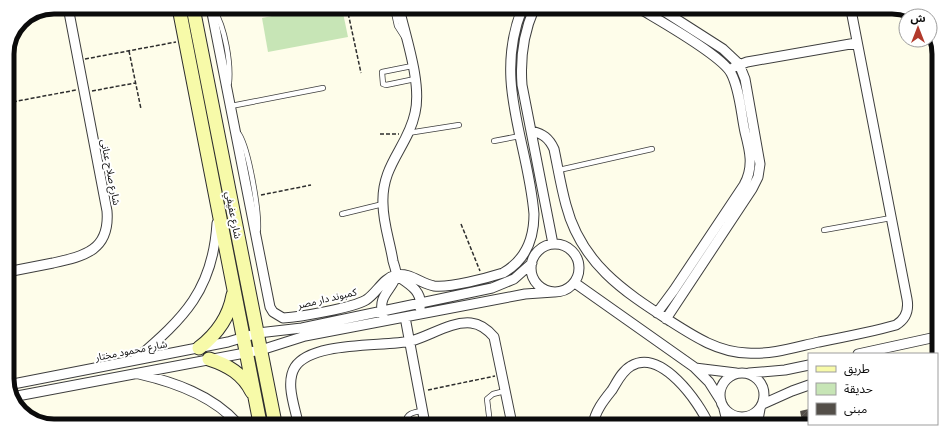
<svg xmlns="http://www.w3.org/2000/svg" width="946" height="433" font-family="'Source Serif 4','Noto Sans Arabic',serif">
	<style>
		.park { fill: #c7e5b6 }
		.building { fill: url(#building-hatch) }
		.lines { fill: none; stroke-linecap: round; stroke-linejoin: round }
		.lane-casing { stroke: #3e3e3e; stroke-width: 6 }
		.street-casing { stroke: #3e3e3e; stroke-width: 11 }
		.secondary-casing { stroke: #2d2d2d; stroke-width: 15 }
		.path { stroke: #2d2d2d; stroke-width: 1.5; stroke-dasharray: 4 2; stroke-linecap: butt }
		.lane { stroke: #fff; stroke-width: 4.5 }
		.street { stroke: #fff; stroke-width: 9 }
		.secondary { stroke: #f7faa9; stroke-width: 13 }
		.labels { text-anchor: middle; stroke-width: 4; stroke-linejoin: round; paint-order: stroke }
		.street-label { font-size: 10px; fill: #0b0b0b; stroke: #fff }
		.rim { fill: none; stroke: #0b0b0b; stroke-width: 5 }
	</style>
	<defs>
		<pattern id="building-hatch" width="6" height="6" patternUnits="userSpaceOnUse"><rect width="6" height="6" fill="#534e48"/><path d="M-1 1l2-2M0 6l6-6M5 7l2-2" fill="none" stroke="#67635e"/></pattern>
	</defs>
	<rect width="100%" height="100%" fill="#fefdea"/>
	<!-- park -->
	<path class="park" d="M311,8H342L348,37L268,52L262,18Z"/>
	<!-- building -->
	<path class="building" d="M809,409V424H897L892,426H803L800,411Z"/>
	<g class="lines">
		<defs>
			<path id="lane" d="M393,8L397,26L404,37
				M214,10C225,27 231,63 229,83
				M412,66L382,72L383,84L386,85L415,79
				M231,106L323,88
				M408,133L459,125
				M239,134C249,150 259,210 258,230
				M494,141L520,136
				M559,170L652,149
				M342,214L383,204
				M824,230L891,218
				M406,424C405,413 414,412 423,411
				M490,424L487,399L493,394L505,391"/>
			<path id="street" d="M211,8L270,307L273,312L283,318C300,317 352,308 366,300C377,293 383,278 396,275C410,272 421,284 434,286C450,288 487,278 503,273C526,260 534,239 534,214C528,141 493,82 522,9
				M534,9C523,34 520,58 522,85L553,244
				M642,10C662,22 721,55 731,73C740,90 741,114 745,132C750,151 754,167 744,185L674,290L657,313
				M662,10L723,49L739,64L745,79L760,164L758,177L752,189L666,319
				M734,67L747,62L856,43
				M532,131C543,134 549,138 554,149C558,168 561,187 566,205C581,263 623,291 670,321C695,337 718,352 747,353C772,355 796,347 819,342C845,337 871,332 896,325C906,319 909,310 907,299L851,10
				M531 268a24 24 0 1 1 48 0a24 24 0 1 1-48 0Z
				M7,272C22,269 38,266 53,263C85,256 110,250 107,211L68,7
				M396,275C409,284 423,291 420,308
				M575,283L694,367L709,382L721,401
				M383,315C377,296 392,290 396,276C397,272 394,265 393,261C390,242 383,223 383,204C381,165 408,147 415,113C422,84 406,38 399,8
				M405,317L425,424
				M858,354L936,337
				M136,359C184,318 213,290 217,223
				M695,368L736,373
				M720 395a22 22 0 1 1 44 0a22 22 0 1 1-44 0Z
				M749,373L785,370L809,365
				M139,374C174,382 212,395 237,423
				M8,385L228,342L258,333L302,328L492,288L514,279L532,263
				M12,397L261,350L305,336L525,294L554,292
				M763,404L792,391L809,385
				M724,409L728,425
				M298,423C295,407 285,383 295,367C312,341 383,347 411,341C430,336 451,321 471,323C481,324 488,330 494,337L512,424
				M593,425C595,411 604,400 612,390C617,382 622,371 631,366C661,348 699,402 709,425
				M757,425L760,409"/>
			<path id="secondary" d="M179,8L260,423
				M193,8L275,423
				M199,348C217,334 229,318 233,295
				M209,359C228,365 243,374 252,392"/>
		</defs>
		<!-- lane casing -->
		<use href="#lane" class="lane-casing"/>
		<!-- street casing -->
		<use href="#street" class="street-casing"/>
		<!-- secondary casing -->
		<use href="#secondary" class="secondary-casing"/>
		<!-- path -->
		<path class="path" d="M347,8L361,73
			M129,51L141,109
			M85,59L176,42
			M92,91L135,83
			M7,103L76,90
			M380,134H399
			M261,195L311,185
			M461,224L480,271
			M428,390L495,376"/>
		<!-- lane -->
		<use href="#lane" class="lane"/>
		<!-- street -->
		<use href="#street" class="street"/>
		<!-- secondary -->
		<use href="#secondary" class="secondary"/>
	</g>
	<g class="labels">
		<!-- street labels -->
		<g class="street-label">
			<text transform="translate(111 172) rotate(79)" y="4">شارع صلاح عنانى</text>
			<text transform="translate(234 215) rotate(79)" y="4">شارع عفيفي</text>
			<text transform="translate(327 298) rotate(-13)" y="4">كمبوند دار مصر</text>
			<text transform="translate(131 350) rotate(-11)" y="4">شارع محمود مختار</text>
		</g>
	</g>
	<!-- crop -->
	<path d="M0 0H946V433H0ZM54 14H892A40 40 0 0 1 932 54V379A40 40 0 0 1 892 419H54A40 40 0 0 1 14 379V54A40 40 0 0 1 54 14Z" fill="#fff" fill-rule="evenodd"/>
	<path class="rim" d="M54 14H892A40 40 0 0 1 932 54V379A40 40 0 0 1 892 419H54A40 40 0 0 1 14 379V54A40 40 0 0 1 54 14Z"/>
	<!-- legend -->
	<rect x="808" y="353" width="130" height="72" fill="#ffffff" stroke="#9d9d9d"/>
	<rect x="816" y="366" width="20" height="6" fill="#f7faa9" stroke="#9d9d9d"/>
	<text x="844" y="373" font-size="12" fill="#0b0b0b">طريق</text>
	<rect x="816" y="383" width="20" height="12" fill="#c7e5b6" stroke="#9d9d9d"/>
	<text x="844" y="393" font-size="12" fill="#0b0b0b">حديقة</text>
	<rect x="816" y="403" width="20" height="12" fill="#534e48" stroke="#9d9d9d"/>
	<text x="844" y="413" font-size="12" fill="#0b0b0b">مبنى</text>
	<!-- north arrow -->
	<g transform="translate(918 28)"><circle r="19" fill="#ffffff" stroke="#9d9d9d"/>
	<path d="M0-3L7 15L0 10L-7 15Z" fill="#b23a2c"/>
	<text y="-6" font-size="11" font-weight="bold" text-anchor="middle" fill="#0b0b0b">ش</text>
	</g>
</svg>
